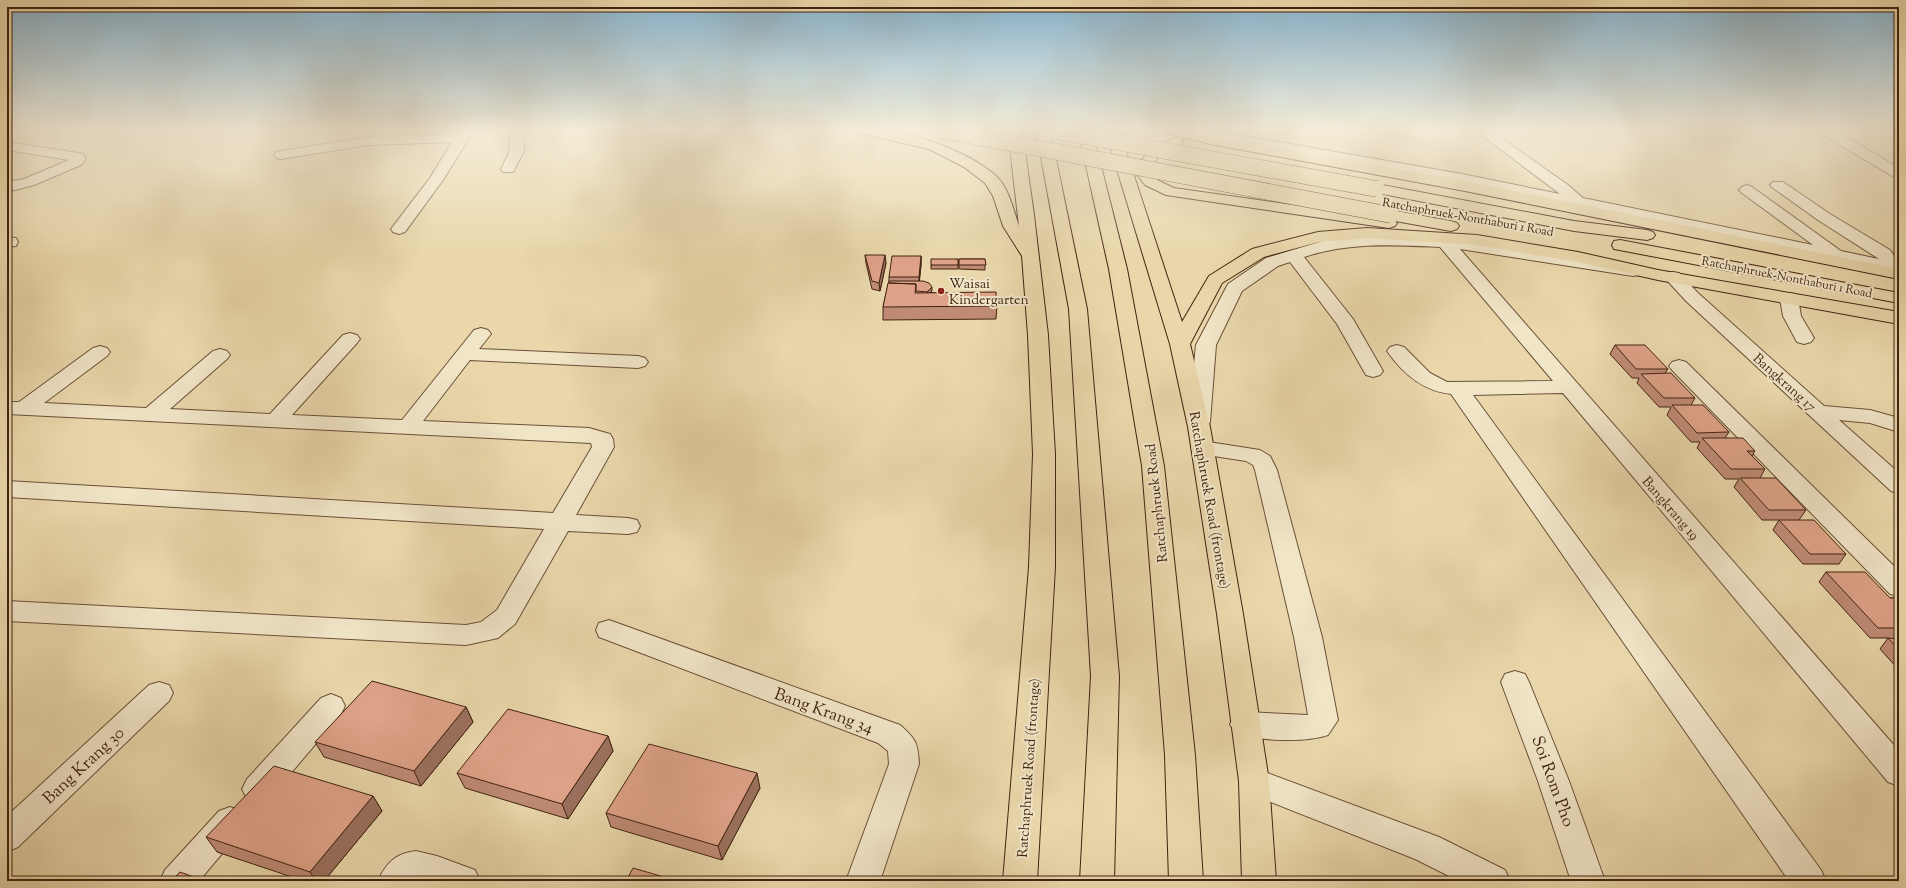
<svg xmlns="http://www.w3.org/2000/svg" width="1906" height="888" font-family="'Sorts Mill Goudy',serif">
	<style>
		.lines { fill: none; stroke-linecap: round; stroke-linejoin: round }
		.minor-casing { stroke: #6b5037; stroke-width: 2 }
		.major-casing { stroke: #412310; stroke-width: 2 }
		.minor { fill: #f1e5c8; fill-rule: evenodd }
		.major { fill: #e9d7ab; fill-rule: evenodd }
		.major-bridge-casing { stroke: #412310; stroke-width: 17; stroke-linecap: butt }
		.major-bridge { stroke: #e9d7ab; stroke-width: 16 }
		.wall { fill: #bf8b75; stroke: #412310 }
		.shaded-wall { fill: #9b715f; stroke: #412310 }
		.building { fill: #dea288; stroke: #412310 }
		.poi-dot { fill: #8f2418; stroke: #f1e5c8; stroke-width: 1.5 }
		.labels { text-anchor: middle; stroke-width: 4; stroke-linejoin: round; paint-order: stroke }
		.far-street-label { font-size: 12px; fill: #412310; stroke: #f1e5c8 }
		.poi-label { font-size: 14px; fill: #412310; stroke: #f1e5c8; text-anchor: start }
		.street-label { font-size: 14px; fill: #412310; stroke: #f1e5c8 }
		.near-street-label { font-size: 17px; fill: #412310; stroke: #f1e5c8 }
	</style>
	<rect width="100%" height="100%" fill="#e9d7ab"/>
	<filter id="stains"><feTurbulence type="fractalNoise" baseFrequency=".005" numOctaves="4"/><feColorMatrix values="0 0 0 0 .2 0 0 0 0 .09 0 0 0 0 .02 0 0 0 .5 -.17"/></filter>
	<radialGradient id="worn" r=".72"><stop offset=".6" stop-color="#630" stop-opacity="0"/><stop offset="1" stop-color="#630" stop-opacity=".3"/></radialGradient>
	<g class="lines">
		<defs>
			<path id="minor" d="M460,130H474L443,180L405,232L399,234L393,232L391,229L430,178L452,142L369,145L281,159L276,158L274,155L276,152L281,151L369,137L458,134Z
				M509,130H523L524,151L513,172H503L501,169L510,151Z
				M1183,130H1209L1462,174L1560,194L1475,130H1490L1568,185L1583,198L1813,245L1742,193L1739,190L1742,187L1747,185L1752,187L1841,251L1879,259L1818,220L1773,188L1770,185L1773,182H1783L1830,214L1890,250L1899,263V273L1462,182L1254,147L1190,134L1185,133Z
				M1818,130H1834L1899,168V178L1894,177L1820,133Z
				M7,142L78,153L83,154L86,159L81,165L34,185L7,192V182L24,179L69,160L7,150Z
				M1374,235L1445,237L1639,267L1642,271L1639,275L1633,276L1460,249L1899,751V786L1888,782L1563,393L1473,395L1821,870L1826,881H1789L1451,394C1423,391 1403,374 1387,351L1390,347L1397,345L1404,347L1430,373L1447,382L1553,381L1440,247C1392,245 1351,242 1304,257L1353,319L1383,371L1380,375L1373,377L1366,375L1337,324L1290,262L1278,266L1242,291L1216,345L1210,422L1207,427L1199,428L1191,427L1188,422L1196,345L1228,284L1266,258L1326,240Z
				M7,237L16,238L18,242L16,246L7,247Z
				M1673,272L1679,273L1698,293L1824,406L1870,410L1899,418V432L1870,423L1839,420L1899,473V493L1891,491L1686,301L1664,277L1667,273Z
				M1789,293L1795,294L1798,298L1801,316L1814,338L1811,342L1804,344L1797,342L1783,316L1780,298L1783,294Z
				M481,328L488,330L491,334L479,349L638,356L645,358L648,362L645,366L638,368L470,360L423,421L589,428L610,434L613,439L614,447L576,515L628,518L637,520L640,526L637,532L628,534L568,531L515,624L498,638L466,645L7,621V601L466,625L481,622L497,610L544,529L7,497V481L553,513L592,447L591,443L7,414V402H19L93,348L100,346L107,348L110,352L107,356L44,403L146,408L213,351L220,349L227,351L230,355L227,359L170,409L270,414L343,335L350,333L357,335L360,339L357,343L292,415L402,420L474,330Z
				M1679,360L1686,362L1899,571V596L1890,594L1672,370L1669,366L1672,362Z
				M1202,441L1260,450L1270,456L1277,470L1322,637L1338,720L1328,735C1305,743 1258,741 1235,733L1230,724L1235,715L1245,712L1308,715L1294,637L1255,470L1253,465L1246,461L1194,453L1191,448L1194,443Z
				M609,620L900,725C916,739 918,743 919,764L880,881H846L889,764L888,751L878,743L599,637L596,630L599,623Z
				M1515,671L1525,674L1529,682L1569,781L1605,881H1571L1538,781L1501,682L1505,674Z
				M159,682L169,685L173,693L169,701L18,847L7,852V816L149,685Z
				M331,694L341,698L345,706L341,714L269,799L258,803L247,799L242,789L247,779L321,698Z
				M1254,768L1439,837L1505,870L1510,881H1459L1415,859L1243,791L1239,781L1243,771Z
				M230,807L241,811L246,821L241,831L199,881H160L165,870L219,811Z
				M416,851L437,856L475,870L480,881H378C386,863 396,853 416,851Z"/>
			<path id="major" d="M856,130C896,125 966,149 996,176C1009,188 1013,209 1019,226L1008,130H1022L1034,215L1048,335L1055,454V567L1037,881H1003L1029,567L1033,454L1028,335L1022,256L1003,226L993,196L985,183L964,167L929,149L858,133Z
				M1036,130H1050L1087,309L1119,676L1114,881H1080L1091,676L1069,309Z
				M1078,130H1092L1127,269L1164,466L1195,755L1203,881H1169L1165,755L1142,466L1109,269Z
				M1105,130H1119L1182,322L1209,276L1252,249L1318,232L1367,228L1477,235L1578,252L1658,270L1899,312V324L1658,280L1578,262L1477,245L1367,238L1319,242L1264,257L1222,283L1190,344L1210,427L1243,614L1269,781L1276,881H1242L1239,781L1217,614L1188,427L1170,344Z
				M1164,130H1186L1210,136L1465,181L1899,269V279L1465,191L1210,144L1166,133Z
				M1176,137L1181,138L1183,141L1181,144L1160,155L1148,171L1159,181L1174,188L1385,218L1383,215L1385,212L1391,210L1451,221L1457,223L1459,226L1457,229L1451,231L1395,221L1397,223L1395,226L1389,228L1166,195L1145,185L1134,171L1150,149Z
				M1377,184L1574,221L1647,230L1653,232L1655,235L1653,238L1647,240L1574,231L1372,192L1369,189L1372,186Z
				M1620,240L1899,293V303L1614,249L1612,245L1614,241Z"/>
		</defs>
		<!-- minor casing -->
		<use href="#minor" class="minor-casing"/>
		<!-- major casing -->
		<use href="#major" class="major-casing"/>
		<!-- minor -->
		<use href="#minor" class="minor"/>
		<!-- major -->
		<use href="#major" class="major"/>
		<defs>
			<path id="major-bridge" d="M941,130L1391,215
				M1050,130L1377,189"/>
		</defs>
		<!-- major-bridge casing -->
		<use href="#major-bridge" class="major-bridge-casing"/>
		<!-- major-bridge -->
		<use href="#major-bridge" class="major-bridge"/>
	</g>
	<!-- wall -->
	<path class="wall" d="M865,255L886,263L880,291L872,289L866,263Z
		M921,256V265L919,281L932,291L930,292L997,306L996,319L883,320V307L889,281V277Z
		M958,259V269H931V265Z
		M959,259H985V270L959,269Z
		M1615,345L1668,369L1665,373L1695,398L1691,405L1729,432L1725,438L1755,451L1752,456L1765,469L1760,478L1806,510L1799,520L1846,554L1839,564H1803L1773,530L1779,520H1762L1734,487L1739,479H1725L1697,448L1700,442H1691L1667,415L1671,407H1659L1637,383L1639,378H1632L1610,354Z
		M1826,572L1890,598H1899V670L1880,649L1888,638H1870L1819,582Z
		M466,707L473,722L421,786L324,757L315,742Z
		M608,736L613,751L568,819L465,788L457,773Z
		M760,788L722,860L611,827L606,813Z
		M373,796L382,811L324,881H304L217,852L206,837Z"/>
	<!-- shaded-wall -->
	<path class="shaded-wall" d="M885,255L886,263L880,291L879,283Z
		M921,256V265L919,286V277Z
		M932,287V291L927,296V292Z
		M466,707L473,722L421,786L414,771Z
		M608,736L613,751L568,819L562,804Z
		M757,773L760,788L722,860L718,846Z
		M373,796L382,811L324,881H316L310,872Z"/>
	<!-- building -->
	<path class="building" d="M865,255H885L879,283L872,281Z
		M892,256H921L919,277H889Z
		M931,259H958V265H931Z
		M959,259H985L986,265H959Z
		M889,281H923L929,283L932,287L927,292L916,291V284L889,283Z
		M888,283L916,284L915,293L996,292L997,306L883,307Z
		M1615,345H1645L1668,369H1636Z
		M1671,373L1695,398H1664L1641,374Z
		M1672,405H1703L1729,432L1697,433Z
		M1702,438H1743L1755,451H1747L1765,469H1731Z
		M1740,478H1776L1806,510H1769Z
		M1779,520H1814L1846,554H1810Z
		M1826,572H1865L1890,598H1899V628H1878Z
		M1888,638L1899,639V650Z
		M372,681L466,707L414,771L315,742Z
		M508,709L608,736L562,804L457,773Z
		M649,744L757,773L718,846L606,813Z
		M274,766L373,796L310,872L206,837Z
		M633,868L678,881H626Z
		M180,872L205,881H171Z"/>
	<!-- sky -->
	<linearGradient id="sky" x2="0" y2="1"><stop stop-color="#88b6d2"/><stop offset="0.51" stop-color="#f5edd9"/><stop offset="1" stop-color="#f5edd9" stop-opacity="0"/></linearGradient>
	<rect width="1906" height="254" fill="url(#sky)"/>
	<!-- markers -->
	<circle class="poi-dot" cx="941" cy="291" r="4"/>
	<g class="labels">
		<!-- far-street labels -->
		<g class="far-street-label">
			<text transform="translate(1468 217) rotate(10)" y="4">Ratchaphruek-Nonthaburi 1 Road</text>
			<text transform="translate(1787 277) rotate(11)" y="4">Ratchaphruek-Nonthaburi 1 Road</text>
		</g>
		<!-- poi labels -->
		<g class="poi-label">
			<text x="949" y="288">Waisai<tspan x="949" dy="16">Kindergarten</tspan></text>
		</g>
		<!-- street labels -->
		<g class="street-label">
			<text transform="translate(1785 382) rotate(42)" y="5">Bangkrang 17</text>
			<text transform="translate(1210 500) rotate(80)" y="5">Ratchaphruek Road (frontage)</text>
			<text transform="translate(1156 503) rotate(-96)" y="5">Ratchaphruek Road</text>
			<text transform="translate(1671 508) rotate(49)" y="5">Bangkrang 19</text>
			<text transform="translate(1028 768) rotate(-86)" y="5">Ratchaphruek Road (frontage)</text>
		</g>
		<!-- near-street labels -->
		<g class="near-street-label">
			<text transform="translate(824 710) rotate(20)" y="6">Bang Krang 34</text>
			<text transform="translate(83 765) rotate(-43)" y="6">Bang Krang 30</text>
			<text transform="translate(1554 781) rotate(70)" y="6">Soi Rom Pho</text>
		</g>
	</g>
	<!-- margin -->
	<rect width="1906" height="888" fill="none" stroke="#e9d7ab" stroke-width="24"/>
	<rect x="8" y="8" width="1890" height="872" fill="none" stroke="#412310" stroke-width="2"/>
	<rect x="12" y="12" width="1882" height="864" fill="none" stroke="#412310"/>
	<rect width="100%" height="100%" filter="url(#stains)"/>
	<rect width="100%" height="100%" fill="url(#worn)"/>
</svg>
